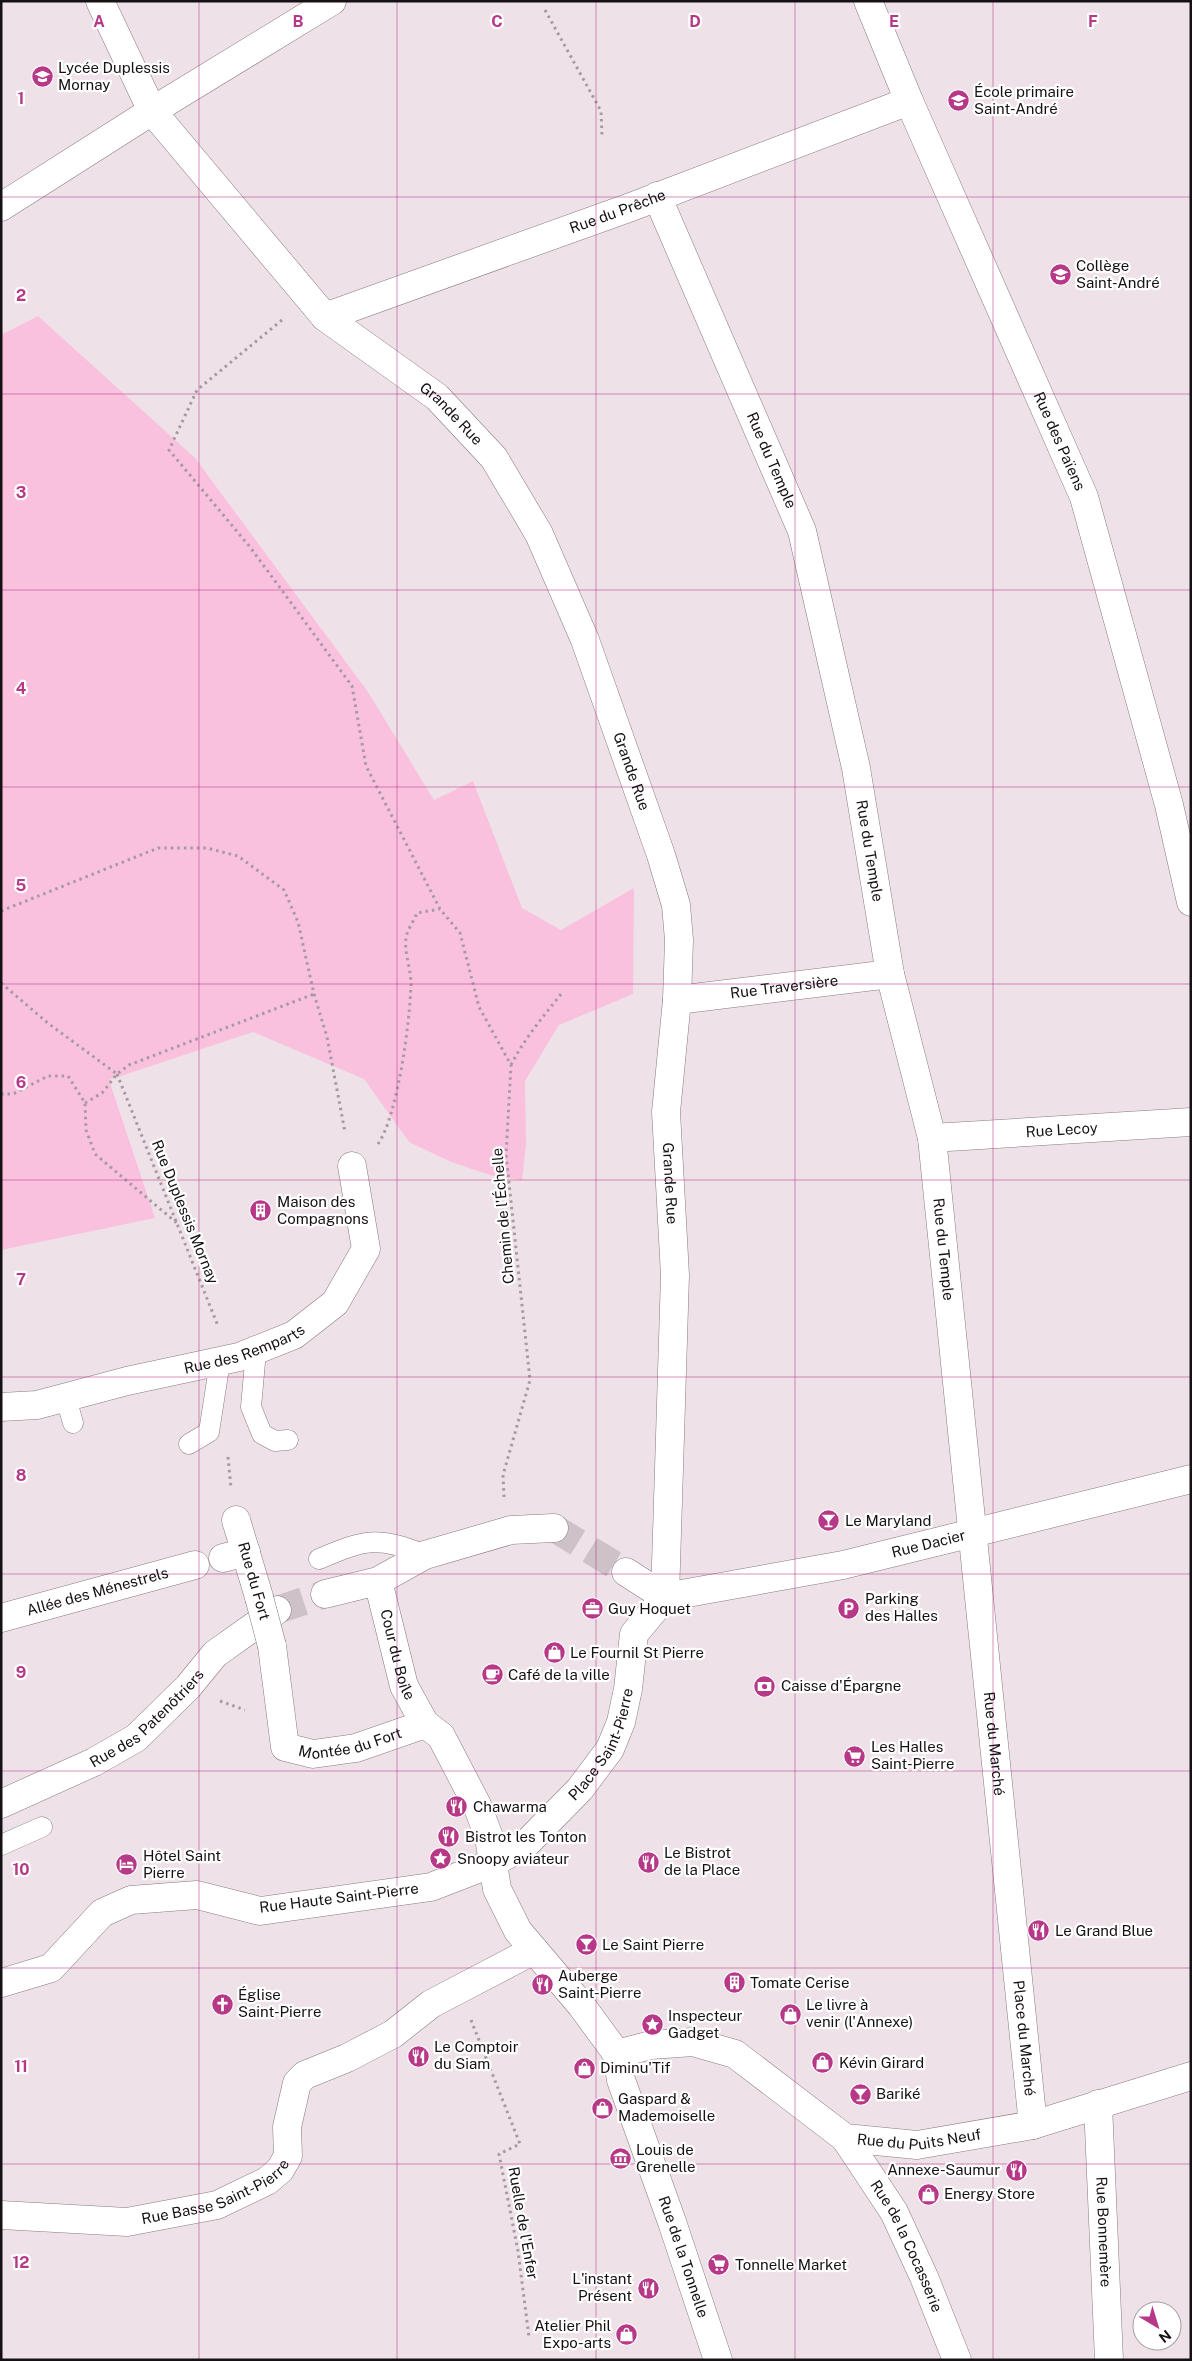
<svg xmlns="http://www.w3.org/2000/svg" width="1192" height="2361" font-family="'Public Sans',sans-serif">
	<style>
		.green { fill: #fac1df }
		.lines { fill: none; stroke-linecap: round; stroke-linejoin: round }
		.street-tunnel { stroke: #cec2c8; stroke-width: 28; stroke-dasharray: 28 14; stroke-linecap: butt }
		.lane-casing { stroke: #877a80; stroke-width: 21 }
		.street-casing { stroke: #877a80; stroke-width: 29 }
		.secondary-casing { stroke: #877a80; stroke-width: 29 }
		.path { stroke: #a59aa0; stroke-width: 3; stroke-dasharray: 2.5 4; stroke-linecap: butt }
		.lane { stroke: #fff; stroke-width: 20 }
		.street { stroke: #fff; stroke-width: 28 }
		.secondary { stroke: #fff; stroke-width: 28 }
		.street-bridge-casing { stroke: #877a80; stroke-width: 29; stroke-linecap: butt }
		.street-bridge { stroke: #fff; stroke-width: 28 }
		.grid { fill: none; stroke: #b63887; stroke-width: 1; stroke-opacity: 0.55 }
		.labels { text-anchor: middle; stroke-width: 4.5; stroke-linejoin: round; paint-order: stroke }
		.poi-label { font-size: 15px; fill: #161114; stroke: #fff; text-anchor: start }
		.street-label { font-size: 15px; fill: #161114; stroke: #fff }
		.grid-label { font-size: 16px; text-anchor: middle; font-weight: bold; fill: #b63887; stroke: #fff; stroke-width: 4.5; stroke-linejoin: round; paint-order: stroke }
	</style>
	<rect width="100%" height="100%" fill="#efe1e8"/>
	<!-- green -->
	<path class="green" d="M38,316L195,458L368,692L434,800L473,781L522,908L561,930L634,888L633,994L559,1025L525,1081L526,1144L522,1180L493,1176L451,1162L409,1142L364,1079L253,1032L109,1080L155,1218L1,1250V335Z"/>
	<g class="lines">
		<!-- street-tunnel -->
		<path class="street-tunnel" d="M554,1528L626,1572
			M277,1610L325,1594"/>
		<defs>
			<path id="lane" d="M256,1351L251,1407L262,1434L275,1441L288,1440
				M66,1398L73,1423
				M189,1444L209,1432L220,1361
				M319,1559C366,1539 377,1536 425,1555
				M1,1845L42,1827"/>
			<g id="street">
				<path id="s1" d="M100,1L152,111L325,317L437,397L494,458L539,534L585,640L661,855L676,905L679,940L677,1000L666,1112L675,1275L665,1597"/>
				<path id="s2" d="M868,1L909,101L1084,497L1169,805L1191,902"/>
				<path id="s3" d="M657,196L802,531L856,768L890,974L932,1138L1033,2125"/>
				<path id="s4" d="M325,317L631,207L909,101"/>
				<path id="s5" d="M677,1000L890,974"/>
				<path id="s6" d="M932,1138L1191,1122"/>
				<path id="s7" d="M1,1407L37,1405L127,1381L239,1357L294,1335L335,1303L366,1249L352,1166"/>
				<path d="M237,1524L236,1520L259,1597"/>
				<path d="M223,1558L246,1552"/>
				<path d="M626,1572L665,1597"/>
				<path id="s8" d="M378,1581L404,1686L425,1724L441,1736L477,1805L489,1837L497,1889L518,1931L581,2005L617,2054L621,2080L672,2222L718,2360"/>
				<path d="M325,1594L378,1581L425,1555L511,1530L554,1528"/>
				<path id="s9" d="M665,1597L843,1565L1191,1479"/>
				<path id="s10" d="M1,1618L195,1565"/>
				<path id="s11" d="M272,1646L285,1747L313,1754L356,1748L425,1724"/>
				<path id="s12" d="M1,1804L94,1762L136,1738L188,1687L215,1654L277,1610"/>
				<path id="s13" d="M1,1983L51,1968L102,1913L131,1900L197,1895L260,1911L431,1887L493,1863L526,1844L580,1789L610,1749L621,1722L628,1689L634,1634L665,1597"/>
				<path id="s14" d="M617,2054L651,2045L693,2042L735,2054L845,2138L917,2145L1033,2125L1191,2076"/>
				<path id="s15" d="M1098,2104L1109,2360"/>
				<path id="s16" d="M845,2138L894,2212L924,2277L957,2360"/>
				<path id="s17" d="M1,2215L127,2222L217,2205L267,2181L280,2170L288,2156L287,2127L297,2083L305,2075L347,2058L393,2034L431,2004L534,1950"/>
			</g>
			<path id="secondary" d="M1,207L152,111L332,1"/>
		</defs>
		<!-- lane casing -->
		<use href="#lane" class="lane-casing"/>
		<!-- street casing -->
		<use href="#street" class="street-casing"/>
		<!-- secondary casing -->
		<use href="#secondary" class="secondary-casing"/>
		<!-- path -->
		<path class="path" d="M545,10L601,111L602,135
			M282,320L197,390L169,450L250,547L352,686L366,766L440,909L460,933L479,1007L511,1065L506,1155L530,1380L503,1475L504,1497
			M1,911L158,848H207L238,856L284,890L298,922L314,994L327,1037L345,1132
			M1,983L49,1024L117,1074
			M511,1065C524,1039 543,1017 561,994
			M117,1074L218,1326
			M1,1094H13L48,1076H68L85,1103L86,1130L95,1154L178,1224
			M85,1103L102,1093L117,1074L129,1065L314,994
			M378,1144C398,1115 410,1021 411,984C411,969 404,953 406,938C407,930 414,921 417,913L440,909
			M228,1457L231,1488
			M220,1701L245,1710
			M471,2020L520,2144L499,2154L518,2251L529,2337"/>
		<!-- lane -->
		<use href="#lane" class="lane"/>
		<!-- street -->
		<use href="#street" class="street"/>
		<!-- secondary -->
		<use href="#secondary" class="secondary"/>
		<defs>
			<path id="street-bridge" d="M259,1597L272,1646"/>
		</defs>
		<!-- street-bridge casing -->
		<use href="#street-bridge" class="street-bridge-casing"/>
		<!-- street-bridge -->
		<use href="#street-bridge" class="street-bridge"/>
	</g>
	<!-- grid -->
	<path class="grid" d="M199,1V2360M397,1V2360M596,1V2360M795,1V2360M993,1V2360M1,197H1191M1,394H1191M1,590H1191M1,787H1191M1,984H1191M1,1180H1191M1,1377H1191M1,1574H1191M1,1771H1191M1,1968H1191M1,2164H1191"/>
	<!-- icons -->
	<defs>
		<symbol id="school-disc" viewBox="-11 -11 22 22"><circle r="9.5" fill="#b63887" stroke="#fff"/><path d="M0-5L7-2L0 1L-7-2ZM-4 1L0 2.5L4 1V4Q0 6-4 4Z" fill="#fff"/></symbol>
		<symbol id="building-disc" viewBox="-11 -11 22 22"><circle r="9.5" fill="#b63887" stroke="#fff"/><path d="M-4-6H4V6H1V3H-1V6H-4ZM-2.5-4.3h1.7v1.8h-1.7ZM.8-4.3h1.7v1.8H.8ZM-2.5-1h1.7V.8h-1.7ZM.8-1h1.7V.8H.8Z" fill="#fff"/></symbol>
		<symbol id="bar-disc" viewBox="-11 -11 22 22"><circle r="9.5" fill="#b63887" stroke="#fff"/><path d="M-6-5H6L.8 .8V4.5H3.5V6h-7V4.5H-.8V.8Z" fill="#fff"/></symbol>
		<symbol id="parking-disc" viewBox="-11 -11 22 22"><circle r="9.5" fill="#b63887" stroke="#fff"/><path d="M-3.5-5.5H1a3.5 3.5 0 0 1 0 7H-1V5.5H-3.5ZM-1-3.4V-.6H.8a1.4 1.4 0 0 0 0-2.8Z" fill="#fff"/></symbol>
		<symbol id="office-disc" viewBox="-11 -11 22 22"><circle r="9.5" fill="#b63887" stroke="#fff"/><path d="M-6-3h4V-5.5h4V-3h4V5H-6ZM-1-4.5V-3h2v-1.5ZM-6 0V1H6V0Z" fill="#fff"/></symbol>
		<symbol id="shop-disc" viewBox="-11 -11 22 22"><circle r="9.5" fill="#b63887" stroke="#fff"/><path d="M-5-2.5h2.3a2.7 3.5 0 0 1 5.4 0H5L5.5 6h-11ZM-1.5-2.5h3a1.5 2.3 0 0 0-3 0Z" fill="#fff"/></symbol>
		<symbol id="cafe-disc" viewBox="-11 -11 22 22"><circle r="9.5" fill="#b63887" stroke="#fff"/><path d="M-5.5-4.5H6V0H3Q3 3.5 0 3.5H-2.5Q-5.5 3.5-5.5 0ZM3-3.2v2h1.7v-2ZM-6 4.5H4V6H-6Z" fill="#fff"/></symbol>
		<symbol id="bank-disc" viewBox="-11 -11 22 22"><circle r="9.5" fill="#b63887" stroke="#fff"/><path d="M-6-4H6V4H-6ZM0-2.3a2.3 2.3 0 1 0 0 4.6a2.3 2.3 0 1 0 0-4.6Z" fill="#fff"/></symbol>
		<symbol id="supermarket-disc" viewBox="-11 -11 22 22"><circle r="9.5" fill="#b63887" stroke="#fff"/><path d="M-6-5.5h2.5l.6 2H6L4.5 2H-2.5L-4.4-4H-6ZM-1.5 3.2a1.3 1.3 0 1 0 .1 0ZM3 3.2a1.3 1.3 0 1 0 .1 0Z" fill="#fff"/></symbol>
		<symbol id="restaurant-disc" viewBox="-11 -11 22 22"><circle r="9.5" fill="#b63887" stroke="#fff"/><path d="M-5-6h1v4h1v-4h1v4h1v-4h1v5L-1.5 .5V6h-2V.5L-5-1ZM5-6V6H3V1.5H1.5Q1.5-4 5-6Z" fill="#fff"/></symbol>
		<symbol id="sight-disc" viewBox="-11 -11 22 22"><circle r="9.5" fill="#b63887" stroke="#fff"/><path d="M0-6L1.8-2.2L6-1.7L2.9 1.2L3.7 5.4L0 3.3L-3.7 5.4L-2.9 1.2L-6-1.7L-1.8-2.2Z" fill="#fff"/></symbol>
		<symbol id="hotel-disc" viewBox="-11 -11 22 22"><circle r="9.5" fill="#b63887" stroke="#fff"/><path d="M-6-4.5h1.5V1H6V5H4.5V3h-9V5H-6ZM-4 0a1.8 1.8 0 1 1 3.6 0ZM.5 0V-2.5h3Q6-2.5 6 0Z" fill="#fff"/></symbol>
		<symbol id="church-disc" viewBox="-11 -11 22 22"><circle r="9.5" fill="#b63887" stroke="#fff"/><path d="M-1.2-6h2.4v3.5h3.3v2.4h-3.3V6h-2.4V-.1h-3.3v-2.4h3.3Z" fill="#fff"/></symbol>
		<symbol id="museum-disc" viewBox="-11 -11 22 22"><circle r="9.5" fill="#b63887" stroke="#fff"/><path d="M0-6L6-3V-2H-6V-3ZM-5-1h2V3h-2ZM-1-1h2V3h-2ZM3-1h2V3H3ZM-6 4H6V6H-6Z" fill="#fff"/></symbol>
	</defs>
	<g fill-rule="evenodd">
		<use href="#school-disc" x="30" y="64" width="25" height="25"/>
		<use href="#school-disc" x="946" y="88" width="25" height="25"/>
		<use href="#school-disc" x="1048" y="262" width="25" height="25"/>
		<use href="#building-disc" x="248" y="1198" width="25" height="25"/>
		<use href="#bar-disc" x="816" y="1508" width="25" height="25"/>
		<use href="#parking-disc" x="836" y="1596" width="25" height="25"/>
		<use href="#office-disc" x="580" y="1596" width="25" height="25"/>
		<use href="#shop-disc" x="542" y="1640" width="25" height="25"/>
		<use href="#cafe-disc" x="480" y="1662" width="25" height="25"/>
		<use href="#bank-disc" x="752" y="1674" width="25" height="25"/>
		<use href="#supermarket-disc" x="842" y="1744" width="25" height="25"/>
		<use href="#restaurant-disc" x="444" y="1794" width="25" height="25"/>
		<use href="#restaurant-disc" x="436" y="1824" width="25" height="25"/>
		<use href="#sight-disc" x="428" y="1846" width="25" height="25"/>
		<use href="#restaurant-disc" x="636" y="1850" width="25" height="25"/>
		<use href="#hotel-disc" x="114" y="1852" width="25" height="25"/>
		<use href="#restaurant-disc" x="1026" y="1918" width="25" height="25"/>
		<use href="#bar-disc" x="574" y="1932" width="25" height="25"/>
		<use href="#building-disc" x="722" y="1970" width="25" height="25"/>
		<use href="#restaurant-disc" x="530" y="1972" width="25" height="25"/>
		<use href="#church-disc" x="210" y="1992" width="25" height="25"/>
		<use href="#shop-disc" x="778" y="2002" width="25" height="25"/>
		<use href="#sight-disc" x="640" y="2012" width="25" height="25"/>
		<use href="#restaurant-disc" x="406" y="2044" width="25" height="25"/>
		<use href="#shop-disc" x="810" y="2050" width="25" height="25"/>
		<use href="#shop-disc" x="572" y="2056" width="25" height="25"/>
		<use href="#bar-disc" x="848" y="2082" width="25" height="25"/>
		<use href="#shop-disc" x="590" y="2096" width="25" height="25"/>
		<use href="#museum-disc" x="608" y="2146" width="25" height="25"/>
		<use href="#restaurant-disc" x="1004" y="2158" width="25" height="25"/>
		<use href="#shop-disc" x="916" y="2182" width="25" height="25"/>
		<use href="#supermarket-disc" x="706" y="2252" width="25" height="25"/>
		<use href="#restaurant-disc" x="636" y="2276" width="25" height="25"/>
		<use href="#shop-disc" x="614" y="2322" width="25" height="25"/>
	</g>
	<g class="labels">
		<!-- poi labels -->
		<g class="poi-label">
			<text x="58" y="73">Lycée Duplessis<tspan x="58" dy="17">Mornay</tspan></text>
			<text x="974" y="97">École primaire<tspan x="974" dy="17">Saint-André</tspan></text>
			<text x="1076" y="271">Collège<tspan x="1076" dy="17">Saint-André</tspan></text>
			<text x="277" y="1207">Maison des<tspan x="277" dy="17">Compagnons</tspan></text>
			<text x="845" y="1526">Le Maryland</text>
			<text x="865" y="1604">Parking<tspan x="865" dy="17">des Halles</tspan></text>
			<text x="608" y="1614">Guy Hoquet</text>
			<text x="570" y="1658">Le Fournil St Pierre</text>
			<text x="508" y="1680">Café de la ville</text>
			<text x="781" y="1691">Caisse d'Épargne</text>
			<text x="871" y="1752">Les Halles<tspan x="871" dy="17">Saint-Pierre</tspan></text>
			<text x="473" y="1812">Chawarma</text>
			<text x="465" y="1842">Bistrot les Tonton</text>
			<text x="664" y="1858">Le Bistrot<tspan x="664" dy="17">de la Place</tspan></text>
			<text x="143" y="1861">Hôtel Saint<tspan x="143" dy="17">Pierre</tspan></text>
			<text x="457" y="1864">Snoopy aviateur</text>
			<text x="1055" y="1936">Le Grand Blue</text>
			<text x="602" y="1950">Le Saint Pierre</text>
			<text x="558" y="1981">Auberge<tspan x="558" dy="17">Saint-Pierre</tspan></text>
			<text x="750" y="1988">Tomate Cerise</text>
			<text x="238" y="2000">Église<tspan x="238" dy="17">Saint-Pierre</tspan></text>
			<text x="806" y="2010">Le livre à<tspan x="806" dy="17">venir (l'Annexe)</tspan></text>
			<text x="668" y="2021">Inspecteur<tspan x="668" dy="17">Gadget</tspan></text>
			<text x="434" y="2052">Le Comptoir<tspan x="434" dy="17">du Siam</tspan></text>
			<text x="839" y="2068">Kévin Girard</text>
			<text x="600" y="2073">Diminu'Tif</text>
			<text x="876" y="2099">Bariké</text>
			<text x="618" y="2104">Gaspard &amp;<tspan x="618" dy="17">Mademoiselle</tspan></text>
			<text x="636" y="2155">Louis de<tspan x="636" dy="17">Grenelle</tspan></text>
			<text x="1000" y="2175" text-anchor="end">Annexe-Saumur</text>
			<text x="944" y="2199">Energy Store</text>
			<text x="735" y="2270">Tonnelle Market</text>
			<text x="632" y="2284" text-anchor="end">L'instant<tspan x="632" dy="17">Présent</tspan></text>
			<text x="611" y="2331" text-anchor="end">Atelier Phil<tspan x="611" dy="17">Expo-arts</tspan></text>
		</g>
		<!-- street labels -->
		<g class="street-label">
			<text dy="5" stroke="none"><textPath href="#s4" startOffset="311">Rue du Prêche</textPath></text>
			<text dy="5" stroke="none"><textPath href="#s1" startOffset="550">Grande Rue</textPath></text>
			<text dy="5" stroke="none"><textPath href="#s2" startOffset="480">Rue des Païens</textPath></text>
			<text dy="5" stroke="none"><textPath href="#s3" startOffset="288">Rue du Temple</textPath></text>
			<text dy="5" stroke="none"><textPath href="#s1" startOffset="955">Grande Rue</textPath></text>
			<text dy="5" stroke="none"><textPath href="#s3" startOffset="692">Rue du Temple</textPath></text>
			<text dy="5" stroke="none"><textPath href="#s5" startOffset="108">Rue Traversière</textPath></text>
			<text dy="5" stroke="none"><textPath href="#s6" startOffset="130">Rue Lecoy</textPath></text>
			<text dy="5" stroke="none"><textPath href="#s1" startOffset="1375">Grande Rue</textPath></text>
			<text transform="translate(185 1212) rotate(68)" y="5">Rue Duplessis Mornay</text>
			<text transform="translate(503 1216) rotate(-95)" y="5">Chemin de l'Échelle</text>
			<text dy="5" stroke="none"><textPath href="#s3" startOffset="1098">Rue du Temple</textPath></text>
			<text dy="5" stroke="none"><textPath href="#s7" startOffset="251">Rue des Remparts</textPath></text>
			<text dy="5" stroke="none"><textPath href="#s9" startOffset="269">Rue Dacier</textPath></text>
			<text transform="translate(254 1581) rotate(74)" y="5">Rue du Fort</text>
			<text dy="5" stroke="none"><textPath href="#s10" startOffset="100">Allée des Ménestrels</textPath></text>
			<text dy="5" stroke="none"><textPath href="#s8" startOffset="76">Cour du Boile</textPath></text>
			<text dy="5" stroke="none"><textPath href="#s12" startOffset="171">Rue des Patenôtriers</textPath></text>
			<text dy="5" stroke="none"><textPath href="#s11" startOffset="169">Montée du Fort</textPath></text>
			<text dy="5" stroke="none"><textPath href="#s13" startOffset="695">Place Saint-Pierre</textPath></text>
			<text dy="5" stroke="none"><textPath href="#s3" startOffset="1595">Rue du Marché</textPath></text>
			<text transform="translate(339 1898) rotate(-7)" y="5">Rue Haute Saint-Pierre</text>
			<text dy="5" stroke="none"><textPath href="#s3" startOffset="1891">Place du Marché</textPath></text>
			<text dy="5" stroke="none"><textPath href="#s14" startOffset="334">Rue du Puits Neuf</textPath></text>
			<text dy="5" stroke="none"><textPath href="#s17" startOffset="221">Rue Basse Saint-Pierre</textPath></text>
			<text transform="translate(523 2223) rotate(80)" y="5">Ruelle de l'Enfer</text>
			<text dy="5" stroke="none"><textPath href="#s15" startOffset="128">Rue Bonnemère</textPath></text>
			<text dy="5" stroke="none"><textPath href="#s16" startOffset="125">Rue de la Cocasserie</textPath></text>
			<text dy="5" stroke="none"><textPath href="#s8" startOffset="755">Rue de la Tonnelle</textPath></text>
		</g>
	</g>
	<g class="grid-label">
		<text x="99" y="27">A</text>
		<text x="298" y="27">B</text>
		<text x="497" y="27">C</text>
		<text x="695" y="27">D</text>
		<text x="894" y="27">E</text>
		<text x="1093" y="27">F</text>
		<text x="21" y="104">1</text>
		<text x="21" y="301">2</text>
		<text x="21" y="498">3</text>
		<text x="21" y="694">4</text>
		<text x="21" y="891">5</text>
		<text x="21" y="1088">6</text>
		<text x="21" y="1285">7</text>
		<text x="21" y="1481">8</text>
		<text x="21" y="1678">9</text>
		<text x="21" y="1875">10</text>
		<text x="21" y="2072">11</text>
		<text x="21" y="2268">12</text>
	</g>
	<!-- border -->
	<rect width="1192" height="2361" fill="none" stroke="#161114" stroke-width="5"/>
	<!-- north arrow -->
	<g transform="translate(1157 2326) rotate(142)"><circle r="24" fill="#ffffff" stroke="#a2a0a1"/>
	<path d="M0-4L9 19L0 12L-9 19Z" fill="#b63887"/>
	<text y="-8" font-size="14" font-weight="bold" text-anchor="middle" fill="#161114">N</text>
	</g>
</svg>
